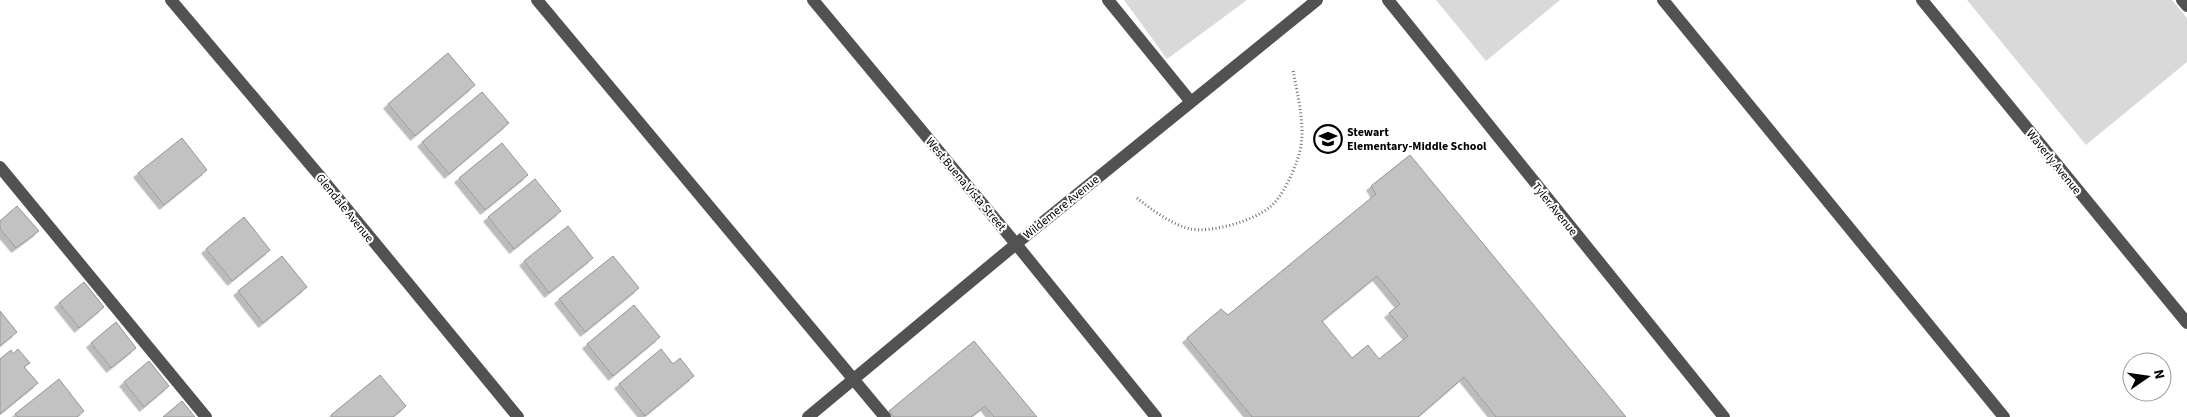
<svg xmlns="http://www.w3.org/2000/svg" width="2187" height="417" font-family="'Source Sans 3',sans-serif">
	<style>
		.green { fill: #d9d9d9 }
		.building { fill: #c2c2c2; stroke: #969696; fill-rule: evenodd; filter: url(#shadow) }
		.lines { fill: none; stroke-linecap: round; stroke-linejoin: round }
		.path { stroke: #747474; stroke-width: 3; stroke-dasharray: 1 2.5; stroke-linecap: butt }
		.minor { stroke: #525252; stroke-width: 12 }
		.labels { text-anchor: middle; stroke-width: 4; stroke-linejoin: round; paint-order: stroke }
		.poi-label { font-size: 12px; font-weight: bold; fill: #000; stroke: #fff; text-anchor: start }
		.street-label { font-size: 12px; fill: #000; stroke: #fff }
	</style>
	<defs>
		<filter id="shadow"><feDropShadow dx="-4.5" dy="4.5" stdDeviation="0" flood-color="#0004"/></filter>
	</defs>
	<rect width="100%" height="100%" fill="#fff"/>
	<!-- green -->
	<path class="green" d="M1124,0H1247L1167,59Z
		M1436,0H1560L1486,61Z
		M1967,0H2172L2187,18V62L2086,145Z"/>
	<!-- building -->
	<path class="building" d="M448,53L475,85L415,136L388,104Z
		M482,92L509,123L449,174L422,142Z
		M182,138L207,170L164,205L138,173Z
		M502,143L528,175L485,210L459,178Z
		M1410,155L1626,417H1496L1464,377L1418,417H1252L1187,338L1221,309L1228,315L1376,194L1371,186ZM1377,276L1400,304L1389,313L1408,336L1379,359L1368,345L1352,358L1322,321Z
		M535,179L561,211L514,249L488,217Z
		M17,206L39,231L16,248L0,229V221Z
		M244,217L270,250L232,281L206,249Z
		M568,226L593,258L549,293L524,261Z
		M282,256L307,287L263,323L238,291Z
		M613,256L639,288L585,332L559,299Z
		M84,282L104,307L79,328L59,303Z
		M634,305L660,337L613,376L587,344Z
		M0,311L17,332L0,346Z
		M116,322L136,348L111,368L91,343Z
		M974,341L1037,417H994L985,406L971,417H894L889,411Z
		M18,349L30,363L24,367L38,383L0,414V359L11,350L13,354Z
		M661,349L673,364L680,358L694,376L645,416L619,384Z
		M149,361L169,386L144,407L124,382Z
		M380,375L406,406L393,417H332L331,415Z
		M59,379L84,411L77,417H18L15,414Z
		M182,401L195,417H163Z"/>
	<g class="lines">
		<!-- path -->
		<path class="path" d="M1137,198C1152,210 1171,224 1190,229C1212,233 1253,221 1270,207C1282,197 1292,175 1297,161C1308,133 1298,98 1293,70"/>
		<!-- minor -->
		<path class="minor" d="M171,0L319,175L518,417
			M537,0L885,417
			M813,0L1016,244L1156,417
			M1108,0L1191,102
			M1388,0L1724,417
			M1663,0L2004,417
			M1922,0L2187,323
			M2182,0L2187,6
			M0,167L206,417
			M808,417L1016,244L1317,0"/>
	</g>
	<!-- icons -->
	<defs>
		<symbol id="school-ring" viewBox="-11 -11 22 22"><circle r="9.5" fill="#fff" stroke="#000" stroke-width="1.5"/><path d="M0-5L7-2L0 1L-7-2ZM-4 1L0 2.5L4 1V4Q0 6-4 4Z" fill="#000"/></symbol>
	</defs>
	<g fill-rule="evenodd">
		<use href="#school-ring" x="1312" y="123" width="32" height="32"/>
	</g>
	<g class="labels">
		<!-- poi labels -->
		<g class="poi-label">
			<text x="1347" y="136">Stewart<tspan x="1347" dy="14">Elementary-Middle School</tspan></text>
		</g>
		<!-- street labels -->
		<g class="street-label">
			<text transform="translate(2054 162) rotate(51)" y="4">Waverly Avenue</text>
			<text transform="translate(966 184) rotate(50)" y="4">West Buena Vista Street</text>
			<text transform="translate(1061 207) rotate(-39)" y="4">Wildemere Avenue</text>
			<text transform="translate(345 208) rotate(51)" y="4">Glendale Avenue</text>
			<text transform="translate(1555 209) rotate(51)" y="4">Tyler Avenue</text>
		</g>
	</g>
	<!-- north arrow -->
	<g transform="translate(2147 377) rotate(77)"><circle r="24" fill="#ffffff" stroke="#999999"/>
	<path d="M0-4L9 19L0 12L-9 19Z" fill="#000000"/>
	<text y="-8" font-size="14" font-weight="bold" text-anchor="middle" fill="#000000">N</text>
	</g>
</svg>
